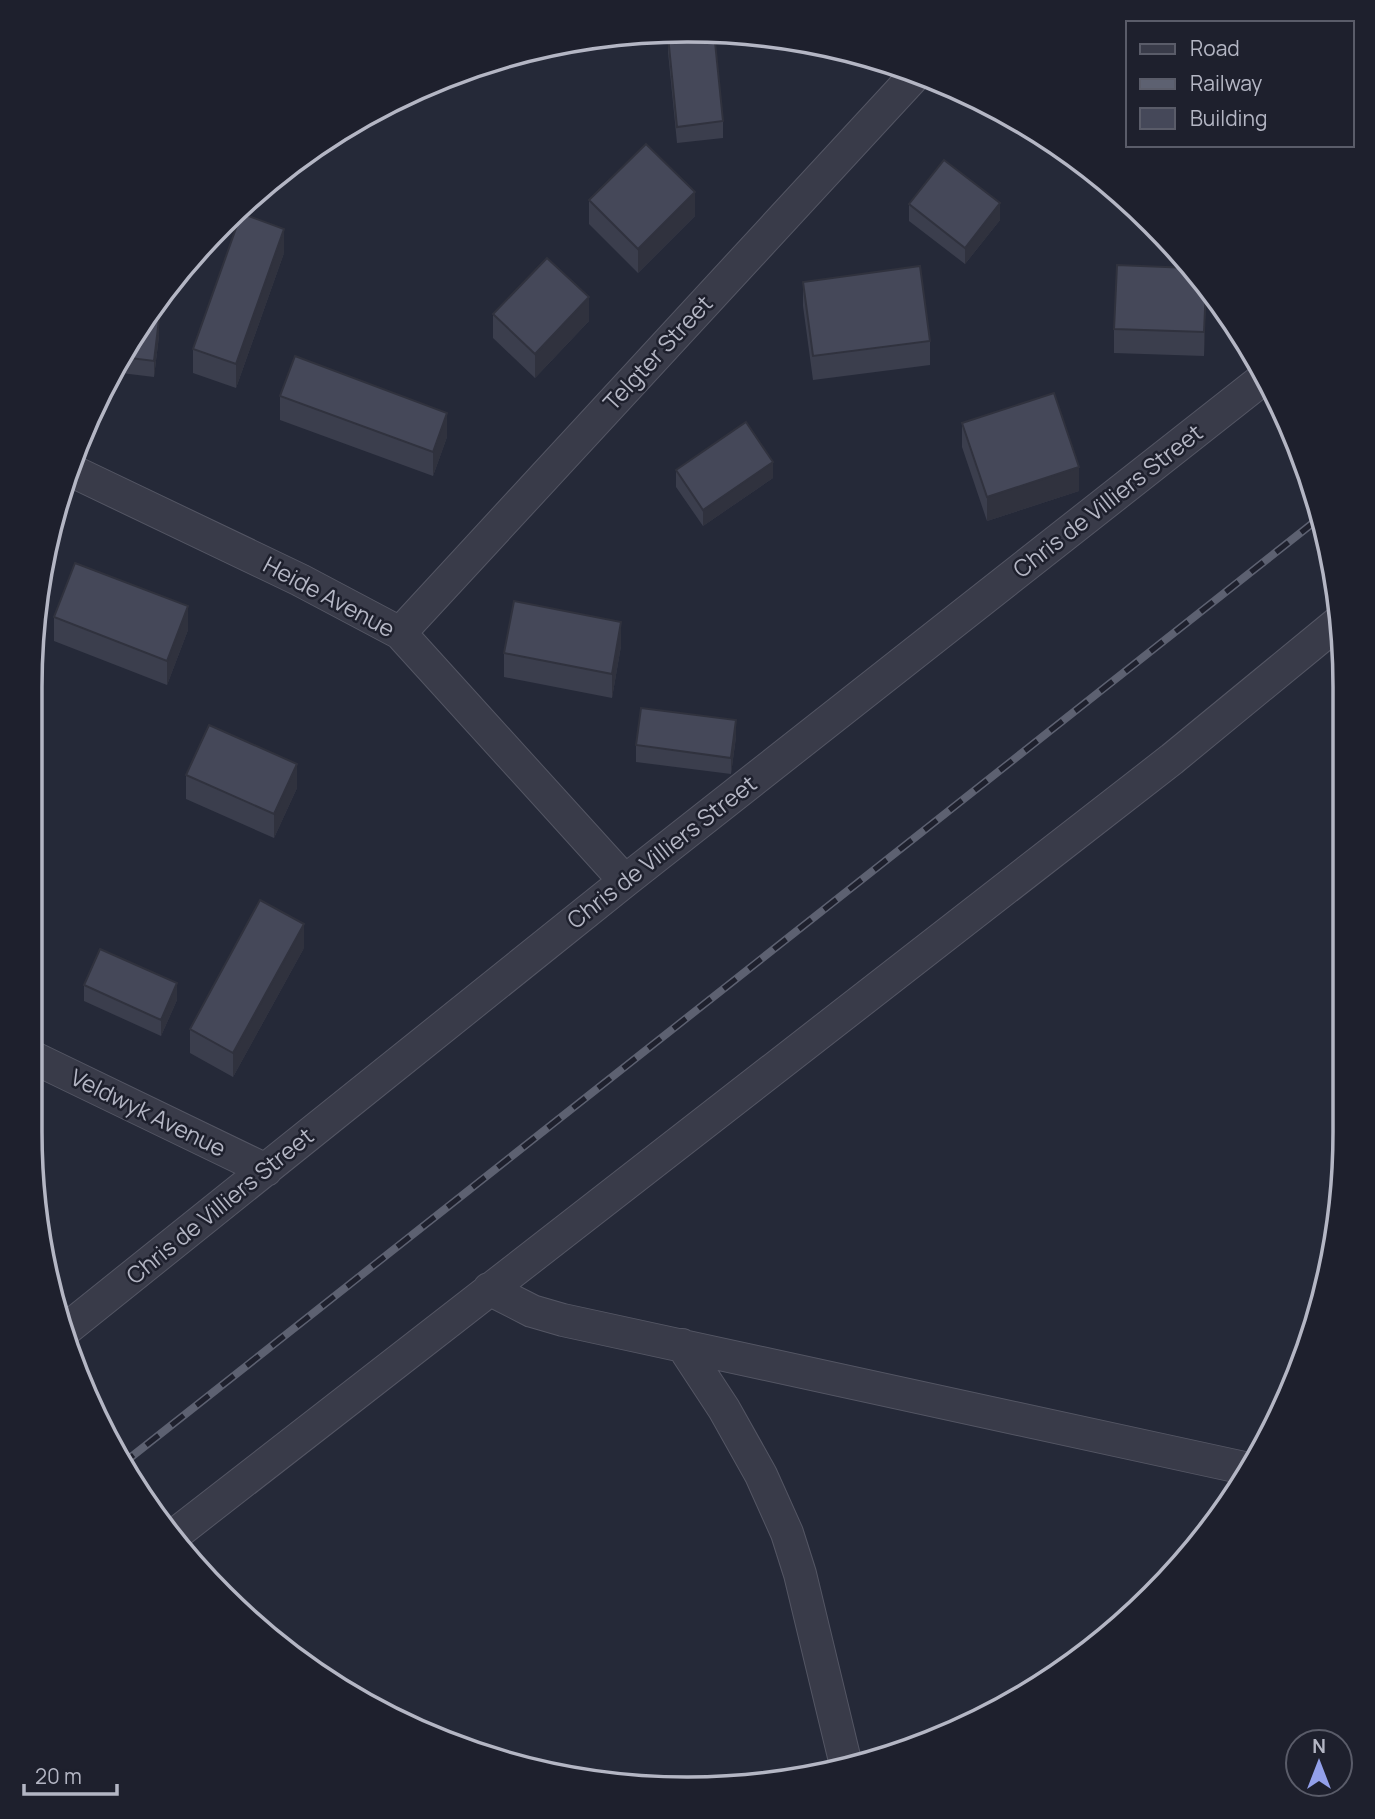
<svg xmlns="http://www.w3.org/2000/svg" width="1375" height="1819" font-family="Manrope,sans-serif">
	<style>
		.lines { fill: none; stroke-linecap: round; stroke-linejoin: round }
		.minor-casing { stroke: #545664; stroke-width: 34 }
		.minor { stroke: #393b49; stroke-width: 32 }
		.rail-casing { stroke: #5d6171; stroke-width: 8 }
		.rail { stroke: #1e202d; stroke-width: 5; stroke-dasharray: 16; stroke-linecap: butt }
		.wall { fill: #3b3e4d }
		.shaded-wall { fill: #30323e }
		.building { fill: #454859; stroke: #30323e; stroke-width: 2 }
		.labels { text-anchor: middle; stroke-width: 5; stroke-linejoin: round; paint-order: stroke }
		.street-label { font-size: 23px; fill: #b4b6c4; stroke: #1e202d }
		.rim { fill: none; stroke: #b4b6c4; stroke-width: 3.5 }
	</style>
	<rect width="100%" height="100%" fill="#252938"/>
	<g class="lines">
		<defs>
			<path id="minor" d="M70,470L300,580L400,633L625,881
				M400,633L917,73
				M30,1056L266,1170
				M489,1289L532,1311L563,1320L1249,1469
				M64,1331L625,881L1264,378
				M682,1345L724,1409L761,1475L787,1533L800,1574L846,1765
				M177,1533L1172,759L1340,621"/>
		</defs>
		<!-- minor casing -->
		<use href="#minor" class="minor-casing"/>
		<!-- minor -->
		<use href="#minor" class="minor"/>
		<defs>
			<path id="rail" d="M121,1465L1318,519"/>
		</defs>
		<!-- rail casing -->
		<use href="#rail" class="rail-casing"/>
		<!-- rail -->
		<use href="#rail" class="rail"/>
	</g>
	<!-- wall -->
	<path class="wall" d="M668,36L723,121V138L677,143L668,52Z
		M589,200L695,216L638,273L589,224Z
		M909,204L1000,220L965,264L909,221Z
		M284,253L236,388L193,373V349Z
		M803,282L930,341V365L813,380L803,306Z
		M1206,288L1204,356L1114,353V329Z
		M493,314L589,321L535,378L493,338Z
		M146,318L159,336L154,377L113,372Z
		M280,396L447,437L433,476L280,420Z
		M962,423L1079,491L987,521L962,447Z
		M676,470L773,478L703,526L676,487Z
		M54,617L188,630L167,685L54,641Z
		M621,646L612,698L504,677V653Z
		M736,737L731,774L636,762V745Z
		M186,775L297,788L274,838L186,799Z
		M304,948L233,1077L190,1053V1029Z
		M84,985L177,1000L161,1036L84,1001Z"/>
	<!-- shaded-wall -->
	<path class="shaded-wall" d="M695,192V216L638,273V249Z
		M1000,203V220L965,264V248Z
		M284,229V253L236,388V364Z
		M1206,287V292L1204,356V332Z
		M589,297V321L535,378V354Z
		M159,319V336L154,377V361Z
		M447,413V437L433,476V452Z
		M773,462V478L703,526V510Z
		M1079,467V491L987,521V497Z
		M188,606V630L167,685V661Z
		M621,622V646L612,698V674Z
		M736,720V737L731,774V758Z
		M297,764V788L274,838V814Z
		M41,885V902L30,930V914Z
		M304,924V948L233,1077V1053Z
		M177,983V1000L161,1036V1020Z"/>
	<!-- building -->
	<path class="building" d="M705,32H714L723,121L677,127L668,36Z
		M646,144L695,192L638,249L589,200Z
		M944,160L1000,203L965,248L909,204Z
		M243,214L284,229L236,364L193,349L240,217Z
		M547,258L589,297L535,354L493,314Z
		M1117,265L1190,268L1206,287L1204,332L1114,329Z
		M920,266L930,341L813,356L803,282Z
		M146,318L159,319L154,361L122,357Z
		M295,356L447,413L433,452L280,396Z
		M1054,393L1079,467L987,497L962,423Z
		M746,422L773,462L703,510L676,470Z
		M75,563L188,606L167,661L54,617Z
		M514,601L621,622L612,674L504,653Z
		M641,708L736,720L731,758L636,745Z
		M209,725L297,764L274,814L186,775Z
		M30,881L41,885L30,914Z
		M260,900L304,924L233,1053L190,1029Z
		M100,949L177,983L161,1020L84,985Z"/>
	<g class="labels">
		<!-- street labels -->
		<g class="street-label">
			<text transform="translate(658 353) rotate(-47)" y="8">Telgter Street</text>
			<text transform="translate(1108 501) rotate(-38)" y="8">Chris de Villiers Street</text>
			<text transform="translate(329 597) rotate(28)" y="8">Heide Avenue</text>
			<text transform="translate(662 852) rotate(-38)" y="8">Chris de Villiers Street</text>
			<text transform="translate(148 1113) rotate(26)" y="8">Veldwyk Avenue</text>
			<text transform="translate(220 1206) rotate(-39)" y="8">Chris de Villiers Street</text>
		</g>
	</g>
	<!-- crop -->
	<path d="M0 0H1375V1819H0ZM687 42H688A645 645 0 0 1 1333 687V1132A645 645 0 0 1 688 1777H687A645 645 0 0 1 42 1132V687A645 645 0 0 1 687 42Z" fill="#1e202d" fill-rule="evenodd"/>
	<path class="rim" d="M687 42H688A645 645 0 0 1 1333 687V1132A645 645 0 0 1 688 1777H687A645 645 0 0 1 42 1132V687A645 645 0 0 1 687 42Z"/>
	<!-- legend -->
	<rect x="1126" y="21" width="228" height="126" fill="#1e202d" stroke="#5a5c69" stroke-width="2"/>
	<rect x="1140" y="44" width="35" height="10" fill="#393b49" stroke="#5a5c69" stroke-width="2"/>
	<text x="1190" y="56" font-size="21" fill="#b4b6c4">Road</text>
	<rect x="1140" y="79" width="35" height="10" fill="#5d6171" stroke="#5a5c69" stroke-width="2"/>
	<text x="1190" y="91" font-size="21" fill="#b4b6c4">Railway</text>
	<rect x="1140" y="108" width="35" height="21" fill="#454859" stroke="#5a5c69" stroke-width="2"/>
	<text x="1190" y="126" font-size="21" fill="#b4b6c4">Building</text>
	<!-- north arrow -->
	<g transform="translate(1319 1763)"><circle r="33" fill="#1e202d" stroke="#5a5c69" stroke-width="2"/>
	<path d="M0-5L12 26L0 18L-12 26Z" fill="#93a0ea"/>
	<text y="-10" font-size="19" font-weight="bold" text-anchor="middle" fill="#b4b6c4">N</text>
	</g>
	<!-- scale -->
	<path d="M24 1784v10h93v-10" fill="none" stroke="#b4b6c4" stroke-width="3.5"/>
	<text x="35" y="1784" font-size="21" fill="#b4b6c4" stroke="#1e202d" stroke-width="5" paint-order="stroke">20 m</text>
</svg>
